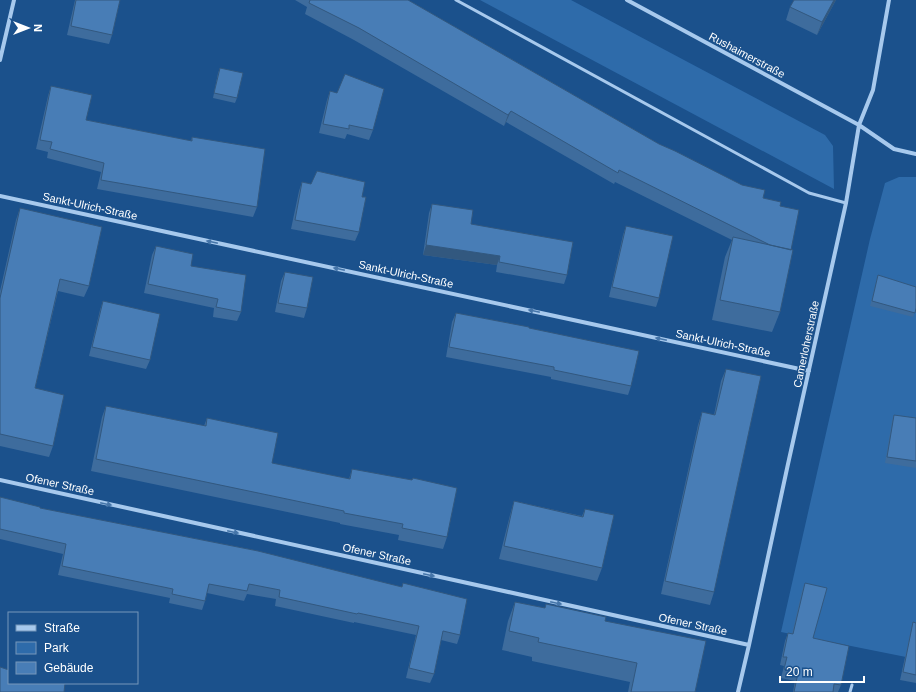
<svg xmlns="http://www.w3.org/2000/svg" width="916" height="692" font-family="Helvetica,sans-serif">
	<style>
		.green { fill: #2e6baa }
		.lines { fill: none; stroke-linecap: round; stroke-linejoin: round }
		.lane { stroke: #a7c9ed; stroke-width: 3 }
		.street { stroke: #a7c9ed; stroke-width: 4 }
		.wall { fill: #3e6c9d }
		.shaded-wall { fill: #32587f }
		.building { fill: #487db6; stroke: #32587f }
		.oneway { fill: #4575a9 }
		.labels { text-anchor: middle; stroke-width: 3; stroke-linejoin: round; paint-order: stroke }
		.street-label { font-size: 11px; fill: #fff; stroke: #1b518c }
	</style>
	<rect width="100%" height="100%" fill="#1b518c"/>
	<!-- green -->
	<path class="green" d="M480,0H571L825,135L833,146L834,189Z
		M899,177H916V659L781,632L870,239L885,183Z"/>
	<g class="lines">
		<!-- lane -->
		<path class="lane" d="M456,0L809,193L846,203
			M850,692L852,685"/>
		<!-- street -->
		<path class="street" d="M627,0L859,125L894,149L916,154
			M0,60L14,0
			M0,196L809,371
			M0,480L749,645
			M738,692L749,645L788,464L846,203L859,125L873,90L889,0"/>
	</g>
	<!-- wall -->
	<path class="wall" d="M75,0H120L112,35L109,44L67,35Z
		M295,0H408L659,144L780,206L791,250L780,312L772,332L712,320L725,257L732,240L615,182L614,184L506,122L504,126L354,40L305,14L307,7Z
		M836,0L817,35L786,20L790,7Z
		M220,68L237,98L235,103L213,98L218,73Z
		M51,86L86,120L191,141L192,137L257,207L253,217L97,189L101,172L47,158L48,152L36,149L48,96Z
		M330,91L373,130L369,140L347,134L345,139L319,133L327,100Z
		M302,182L362,197L359,232L355,241L291,229L299,191Z
		M432,204L567,275L564,284L496,272L497,265L423,255L429,213Z
		M20,208L89,286L84,297L58,291L35,388L53,446L49,457L0,446V291L16,220Z
		M626,226L659,298L656,307L609,297L623,235Z
		M156,246L191,266L241,312L237,321L213,317L214,308L144,293L152,255Z
		M285,272L307,308L304,318L275,312L281,281Z
		M878,275L916,308L913,317L870,306Z
		M103,301L150,360L146,369L89,356L100,310Z
		M456,313L529,328L631,386L628,395L551,379V377L446,357L452,322Z
		M726,369L714,592L710,605L661,594L698,425L702,412L714,415L721,381Z
		M106,406L204,426L207,418L272,463L349,479L352,469L447,537L443,549L398,540L399,535L340,524V523L91,471L102,417Z
		M894,415L916,418V468L885,463L892,421Z
		M0,497L40,508L402,587L403,583L460,635L457,644L441,640L434,674L430,683L406,678L416,635L354,622V623L275,606L276,599L247,594L244,601L207,593L205,601L202,610L169,603L170,598L58,575L63,554L0,539Z
		M514,501L582,516L585,509L602,568L597,581L499,559L510,515Z
		M805,583L813,638L841,685L838,692H793L795,681L781,678L784,666L780,665L785,641L788,633L792,634L802,591Z
		M515,602L545,608L546,604L605,621L695,692H628L630,682L532,661V657L502,650L508,621Z
		M913,622L916,623V683L900,680L911,630Z"/>
	<!-- shaded-wall -->
	<path class="shaded-wall" d="M834,0H836L817,35L822,22Z
		M511,111L506,122L504,126L508,115Z
		M426,245L500,256L497,265L423,255Z"/>
	<!-- building -->
	<path class="building" d="M76,0H120L112,35L71,26Z
		M310,0H408L659,144L675,151L742,185L765,190L763,198L781,202L780,206L799,210L791,250L770,245L619,170L618,173L511,111L508,115L359,28L309,3Z
		M794,0H834L822,22L790,7Z
		M220,68L243,73L237,98L214,93Z
		M345,74L384,89L373,130L349,125V129L323,124L330,91L337,93Z
		M51,86L92,95L86,120L192,141V137L265,149L257,207L101,180L104,163L50,149L52,142L40,140Z
		M317,171L365,182L362,197H366L359,232L295,220L302,182L311,184Z
		M432,204L473,210L471,224L573,242L567,275L499,262L500,256L426,245Z
		M20,208L102,227L89,286L60,279L35,388L64,395L53,446L0,434V298Z
		M626,226L673,236L659,298L612,287Z
		M733,237L793,250L780,312L720,300Z
		M156,246L193,254L191,266L246,275L241,312L216,307L218,299L148,284Z
		M285,272L313,277L307,308L278,303Z
		M878,275L916,287V308L915,313L872,301Z
		M103,301L160,314L150,360L92,347Z
		M456,313L529,327V328L639,351L631,386L554,370V367L449,347Z
		M726,369L761,376L714,592L665,581L702,412L715,415Z
		M106,406L206,426L207,418L278,433L272,463L350,479L352,469L412,480L413,478L457,488L447,537L402,528L403,524L344,513V511L96,459Z
		M894,415L916,418V461L887,457Z
		M0,497L40,507V508L258,551L402,587L403,583L467,599L460,635L443,631L434,674L409,668L419,626L358,613L357,614L279,597L280,590L249,584L247,591L209,584L205,601L172,594L173,589L62,566L66,544L0,529Z
		M514,501L583,517L585,509L614,515L602,568L504,546Z
		M805,583L827,588L813,638L849,646L841,685L834,684L833,692H794L798,673L784,669L787,657H783L788,633L793,634Z
		M515,602L545,608L546,604L606,617L605,621L706,641L695,692H631L637,663L538,642L539,638L509,631Z
		M913,622L916,623V675L903,672Z
		M0,667L9,670V683H65L64,692H0Z"/>
	<!-- one-way arrows -->
	<defs><path id="oneway-solid" d="M-6-.8H1V-3.2L6.5 0L1 3.2V.8H-6Z"/></defs>
	<g class="oneway">
		<use href="#oneway-solid" transform="translate(212 242) rotate(-168)"/>
		<use href="#oneway-solid" transform="translate(339 269) rotate(-168)"/>
		<use href="#oneway-solid" transform="translate(534 311) rotate(-168)"/>
		<use href="#oneway-solid" transform="translate(661 339) rotate(-168)"/>
		<use href="#oneway-solid" transform="translate(106 504) rotate(12)"/>
		<use href="#oneway-solid" transform="translate(233 532) rotate(12)"/>
		<use href="#oneway-solid" transform="translate(429 575) rotate(12)"/>
		<use href="#oneway-solid" transform="translate(556 603) rotate(12)"/>
	</g>
	<g class="labels">
		<!-- street labels -->
		<g class="street-label">
			<text transform="translate(747 55) rotate(28)" y="4">Rushaimerstraße</text>
			<text transform="translate(90 206) rotate(12)" y="4">Sankt-Ulrich-Straße</text>
			<text transform="translate(406 274) rotate(12)" y="4">Sankt-Ulrich-Straße</text>
			<text transform="translate(723 343) rotate(12)" y="4">Sankt-Ulrich-Straße</text>
			<text transform="translate(806 344) rotate(-78)" y="4">Camerloherstraße</text>
			<text transform="translate(60 484) rotate(12)" y="4">Ofener Straße</text>
			<text transform="translate(377 554) rotate(12)" y="4">Ofener Straße</text>
			<text transform="translate(693 624) rotate(12)" y="4">Ofener Straße</text>
		</g>
	</g>
	<!-- legend -->
	<rect x="8" y="612" width="130" height="72" fill="#1b518c" stroke="#7697ba"/>
	<rect x="16" y="625" width="20" height="6" fill="#a7c9ed" stroke="#7697ba"/>
	<text x="44" y="632" font-size="12" fill="#ffffff">Straße</text>
	<rect x="16" y="642" width="20" height="12" fill="#2e6baa" stroke="#7697ba"/>
	<text x="44" y="652" font-size="12" fill="#ffffff">Park</text>
	<rect x="16" y="662" width="20" height="12" fill="#487db6" stroke="#7697ba"/>
	<text x="44" y="672" font-size="12" fill="#ffffff">Gebäude</text>
	<!-- north arrow -->
	<g transform="translate(28 28) rotate(90)" stroke="#1b518c" stroke-width="3" paint-order="stroke">
	<path d="M0-3L7 15L0 10L-7 15Z" fill="#ffffff"/>
	<text y="-6" font-size="11" font-weight="bold" text-anchor="middle" fill="#ffffff">N</text>
	</g>
	<!-- scale -->
	<path d="M780 676v6h84v-6" fill="none" stroke="#ffffff" stroke-width="2"/>
	<text x="786" y="676" font-size="12" fill="#ffffff" stroke="#1b518c" stroke-width="3" paint-order="stroke">20 m</text>
</svg>
